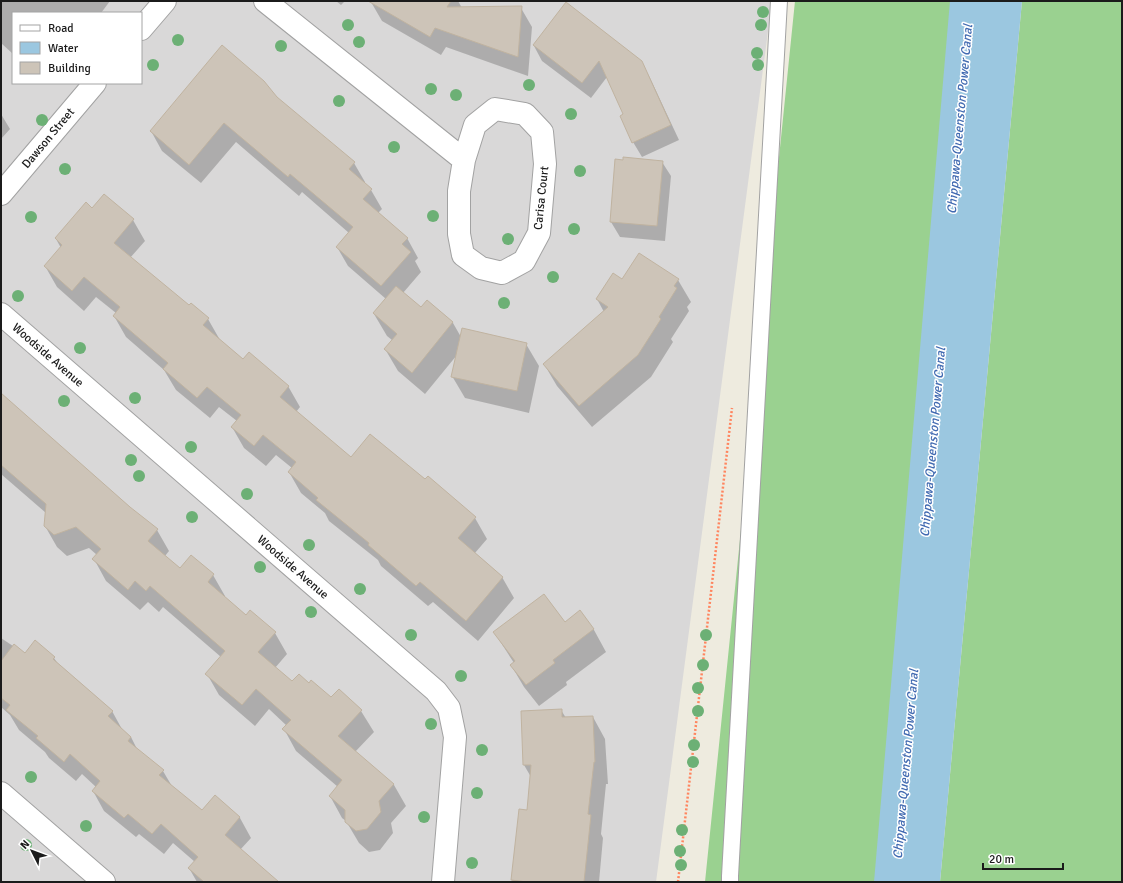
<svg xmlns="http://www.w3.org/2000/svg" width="1123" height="883" font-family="Signika,sans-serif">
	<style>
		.residential { fill: #d9d8d8; fill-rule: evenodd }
		.forest { fill: #9ad190 }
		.water { fill: #9bc7e0 }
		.shadow { fill: #0003 }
		.building { fill: #cdc4b8; stroke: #c0b3a0 }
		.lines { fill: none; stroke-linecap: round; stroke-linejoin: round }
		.service-casing { stroke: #a2a2a2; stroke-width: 18 }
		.minor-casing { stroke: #a2a2a2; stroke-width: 24 }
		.path { stroke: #ff855f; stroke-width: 2.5; stroke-dasharray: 2 2; stroke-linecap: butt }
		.service { stroke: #fff; stroke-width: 16 }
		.minor { stroke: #fff; stroke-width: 22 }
		.tree { fill: #6cb075 }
		.labels { text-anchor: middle; stroke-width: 3; stroke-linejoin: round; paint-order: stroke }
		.street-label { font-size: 12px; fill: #1b1b1b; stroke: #fff }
		.water-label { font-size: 13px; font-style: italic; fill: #416ab1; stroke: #fff }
	</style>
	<rect width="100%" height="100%" fill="#eeebdf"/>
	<!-- residential -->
	<path class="residential" d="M1,1H772L656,882H1ZM13,13H141V83H13Z"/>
	<!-- forest -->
	<path class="forest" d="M795,1H952L875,882H705Z
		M1022,1H1122V882H940Z"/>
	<!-- water -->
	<path class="water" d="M950,1H1022L940,882H874Z"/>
	<!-- shadow -->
	<path class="shadow" d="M1,1H110L101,13H13V54L1,43Z
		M336,1H345L341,5Z
		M372,1H458L462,8H521L532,27L528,76L446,47L441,55L382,21L371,2Z
		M566,4L641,62L650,78L679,140L642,157L633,142L624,114L607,77L591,98L542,61L534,46Z
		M276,98L354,163L365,182L364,184L371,190L382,209L378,213L407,238L418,258L415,261L421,272L403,293L421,309L427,302L453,323L461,337L526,344L539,366L529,413L465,398L452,376L457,355L425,394L398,371L385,349L392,340L387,336L374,314L386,299L348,266L337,247L349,233L302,192L299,196L236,142L201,183L162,151L151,131Z
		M1,114L10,129L1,139Z
		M662,162L671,176L665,241L620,237L611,222Z
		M92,209L133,220L145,241L130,258L189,307L191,304L208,319L220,340L243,360L288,386L300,407L296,412L351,458L425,480L428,477L475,518L487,539L475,553L502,577L514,598L478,641L433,602L428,606L381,566L378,560L329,521L325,513L301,493L289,472L292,468L276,455L266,466L244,448L232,427L237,421L219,407L210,418L176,390L164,370L126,337L114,316L116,313L96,297L84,311L57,287L45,266L61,248L56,239Z
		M622,280H678L691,302L687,307L689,311L671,339L673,342L651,377L592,427L557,386L544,364L604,312L597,299Z
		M1,394L130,508L157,530L169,551L165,556L180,569L213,575L225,596L224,598L246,617L275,633L287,654L275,668L292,683L309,684L331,699L361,711L374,732L355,752L394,785L406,806L391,823L393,833L380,850L369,852L359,843L346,821L342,818L330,796L338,787L296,751L284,729L287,726L269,709L255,726L219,695L207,674L221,657L163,607L159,612L148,602L140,610L106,581L94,559L97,555L89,548L67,556L57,547L45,526L46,513L1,474Z
		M580,611L594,630L606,652L566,682L567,685L539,706L524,687L511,665L514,663L494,632L565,623Z
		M1,638L25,654L54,658L58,664L112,711L123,731L131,737L138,751L163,771L173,788L202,812L215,796L240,818L251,838L240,850L274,882H197L189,868L195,862L173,843L164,854L139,834L136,837L104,811L93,791L96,787L82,774L76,781L49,758L45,752L19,730L10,715L1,707Z
		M561,710L566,718L593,717L605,739L608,784H606L601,834L603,838L599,882H513L512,880L515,849L528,811L531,777L524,765Z"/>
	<!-- building -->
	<path class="building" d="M368,1H451L447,7L522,6L518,57L435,28L430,37Z
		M566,2L642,61L671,125L632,143L620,116L623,114L599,61L582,83L533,45Z
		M222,45L264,81L277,97L355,162L349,169L372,189L363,199L408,238L402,244L411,252L381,286L336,247L353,227L290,174L288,177L224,123L189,165L150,131Z
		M623,157L663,161L657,226L610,222L615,159L623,160Z
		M104,194L134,219L114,243L189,305L191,303L209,318L203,325L243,359L249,352L289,386L280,397L351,457L370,434L425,479L428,476L476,517L458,538L503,577L466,621L420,582L416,586L368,545L369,543L316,500L318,498L288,472L296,462L263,435L254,446L231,427L241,415L207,387L197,398L163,369L168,363L113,316L120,307L84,277L72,291L44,266L62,245L55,238L86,202L92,208Z
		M639,253L679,279L674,286L677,288L659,317L661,319L638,355L579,406L543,364L608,307L596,299L613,273L622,279Z
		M396,286L421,307L427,300L453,322L412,373L384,349L397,334L373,313Z
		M462,328L527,343L517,391L451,377Z
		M1,393L130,507L158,529L148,541L180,568L191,555L214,574L208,582L246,615L250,610L276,632L258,652L292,681L299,674L309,683L311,680L331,697L339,689L362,710L338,736L394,784L379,801L381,812L367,829L356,831L345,822V810L329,796L342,780L282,729L291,720L256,689L242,705L205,674L225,651L150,586L146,591L135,581L128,590L92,559L101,549L76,527L54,535L44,526L46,504L1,465Z
		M544,594L565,622L580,610L594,629L553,660L555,663L526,685L510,665L515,661L493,632Z
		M35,640L55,657L53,659L113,711L108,716L131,737L128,741L164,770L159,775L202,810L215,795L240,817L225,835L279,882H204L188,868L198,857L161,824L152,834L128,814L124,818L92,791L100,781L70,754L64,762L36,738L38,736L6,710L10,705L1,698V661L14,644L25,653Z
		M562,709V717L593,716L595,762H594L588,814L591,815L584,882H527L511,880L519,809L527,810L531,765H523L521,711Z"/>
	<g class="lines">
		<defs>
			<path id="service" d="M730,882V876L779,1"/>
			<path id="minor" d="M265,1L464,160
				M141,29L165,1
				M495,109L525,114L542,132L545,164L539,233L524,261L502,273L481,268L463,255L459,234V191L464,160L475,125Z
				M1,194L95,83
				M1,314L436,691L449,708L455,737L443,882
				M1,793L104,882"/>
		</defs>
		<!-- service casing -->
		<use href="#service" class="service-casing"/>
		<!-- minor casing -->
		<use href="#minor" class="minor-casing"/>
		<!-- path -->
		<path class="path" d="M678,882L732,408"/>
		<!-- service -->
		<use href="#service" class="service"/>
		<!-- minor -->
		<use href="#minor" class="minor"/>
	</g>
	<!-- trees -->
	<g class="tree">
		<circle cx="763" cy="12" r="6"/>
		<circle cx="348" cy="25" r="6"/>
		<circle cx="761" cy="25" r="6"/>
		<circle cx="178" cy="40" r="6"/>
		<circle cx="359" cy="42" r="6"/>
		<circle cx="281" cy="46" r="6"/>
		<circle cx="757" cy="53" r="6"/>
		<circle cx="153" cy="65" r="6"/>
		<circle cx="758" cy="65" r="6"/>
		<circle cx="529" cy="85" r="6"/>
		<circle cx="431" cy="89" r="6"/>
		<circle cx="456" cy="95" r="6"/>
		<circle cx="339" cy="101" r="6"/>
		<circle cx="571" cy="114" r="6"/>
		<circle cx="42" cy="120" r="6"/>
		<circle cx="394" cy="147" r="6"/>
		<circle cx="65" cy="169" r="6"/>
		<circle cx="580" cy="171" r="6"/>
		<circle cx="433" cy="216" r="6"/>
		<circle cx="31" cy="217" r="6"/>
		<circle cx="574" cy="229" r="6"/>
		<circle cx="508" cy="239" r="6"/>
		<circle cx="553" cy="277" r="6"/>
		<circle cx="18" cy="296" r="6"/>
		<circle cx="504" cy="303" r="6"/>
		<circle cx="80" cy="348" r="6"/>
		<circle cx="135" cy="398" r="6"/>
		<circle cx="64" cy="401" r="6"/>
		<circle cx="191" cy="447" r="6"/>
		<circle cx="131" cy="460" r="6"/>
		<circle cx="139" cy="476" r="6"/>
		<circle cx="247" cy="494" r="6"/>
		<circle cx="192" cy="517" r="6"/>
		<circle cx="309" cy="545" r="6"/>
		<circle cx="260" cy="567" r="6"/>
		<circle cx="360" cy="589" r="6"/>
		<circle cx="311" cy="612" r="6"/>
		<circle cx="411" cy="635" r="6"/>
		<circle cx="706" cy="635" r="6"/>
		<circle cx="703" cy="665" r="6"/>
		<circle cx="461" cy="676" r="6"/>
		<circle cx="698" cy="688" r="6"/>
		<circle cx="698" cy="711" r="6"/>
		<circle cx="431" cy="724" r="6"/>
		<circle cx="694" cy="745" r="6"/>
		<circle cx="482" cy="750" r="6"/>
		<circle cx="693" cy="762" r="6"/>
		<circle cx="31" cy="777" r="6"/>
		<circle cx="477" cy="793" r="6"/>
		<circle cx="424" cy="817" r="6"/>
		<circle cx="86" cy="826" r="6"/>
		<circle cx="682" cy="830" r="6"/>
		<circle cx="26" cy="845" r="6"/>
		<circle cx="680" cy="851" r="6"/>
		<circle cx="472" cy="863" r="6"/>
		<circle cx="681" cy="865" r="6"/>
	</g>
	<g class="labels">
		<!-- street labels -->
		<g class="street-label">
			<text transform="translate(48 138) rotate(-50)" y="4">Dawson Street</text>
			<text transform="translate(541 198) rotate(-84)" y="4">Carisa Court</text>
			<text transform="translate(48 355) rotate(41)" y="4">Woodside Avenue</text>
			<text transform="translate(293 567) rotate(41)" y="4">Woodside Avenue</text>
		</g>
		<!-- water labels -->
		<g class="water-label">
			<text transform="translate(959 119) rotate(-85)" y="5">Chippawa-Queenston Power Canal</text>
			<text transform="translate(932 442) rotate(-85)" y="5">Chippawa-Queenston Power Canal</text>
			<text transform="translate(905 764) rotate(-85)" y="5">Chippawa-Queenston Power Canal</text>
		</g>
	</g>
	<!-- border -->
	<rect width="1123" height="883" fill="none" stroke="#1b1b1b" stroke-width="4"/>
	<!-- legend -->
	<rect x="12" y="12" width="130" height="72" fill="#ffffff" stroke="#a4a4a4"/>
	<rect x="20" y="25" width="20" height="6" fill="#ffffff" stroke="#a4a4a4"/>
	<text x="48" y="32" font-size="12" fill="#1b1b1b">Road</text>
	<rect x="20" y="42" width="20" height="12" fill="#9bc7e0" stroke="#a4a4a4"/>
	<text x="48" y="52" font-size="12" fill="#1b1b1b">Water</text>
	<rect x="20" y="62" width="20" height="12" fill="#cdc4b8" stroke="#a4a4a4"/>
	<text x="48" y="72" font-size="12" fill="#1b1b1b">Building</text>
	<!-- north arrow -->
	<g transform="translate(32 851) rotate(312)" stroke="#ffffff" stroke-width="3" paint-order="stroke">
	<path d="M0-3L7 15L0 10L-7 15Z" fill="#1b1b1b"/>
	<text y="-6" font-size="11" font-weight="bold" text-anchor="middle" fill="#1b1b1b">N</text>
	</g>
	<!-- scale -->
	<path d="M983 863v6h80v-6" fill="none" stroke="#1b1b1b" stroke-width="2"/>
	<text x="989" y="863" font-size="12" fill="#1b1b1b" stroke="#ffffff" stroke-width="3" paint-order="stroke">20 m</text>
</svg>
